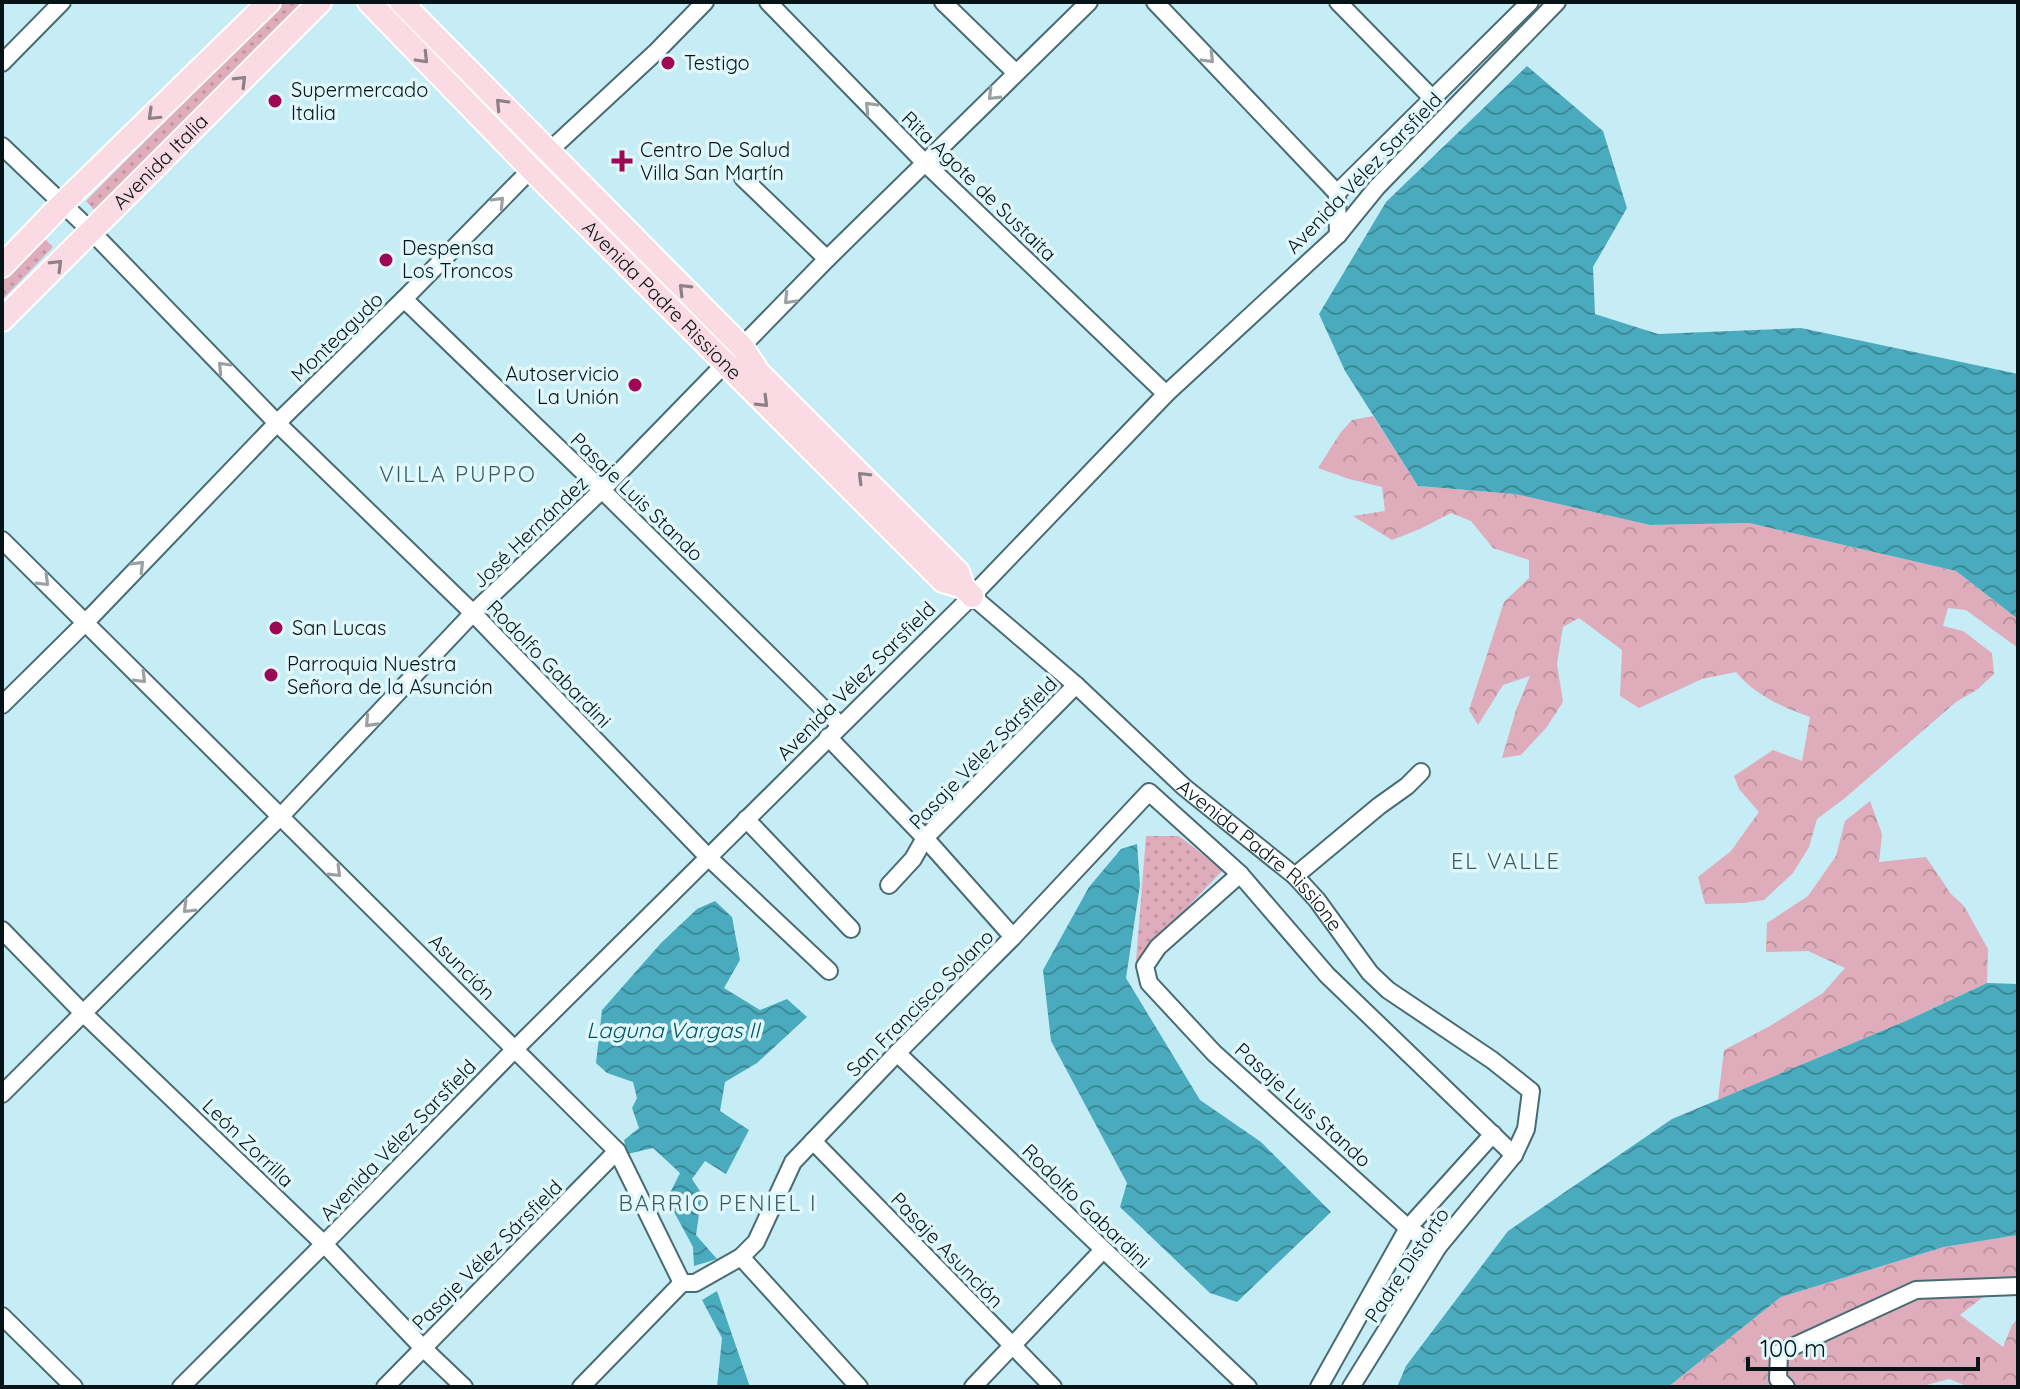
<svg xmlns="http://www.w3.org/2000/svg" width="2020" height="1389" font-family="Quicksand,sans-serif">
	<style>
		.grass { fill: url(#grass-dots) }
		.forest { fill: url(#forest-crowns) }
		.water { fill: url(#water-waves) }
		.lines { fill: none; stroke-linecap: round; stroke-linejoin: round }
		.minor-casing { stroke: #496c73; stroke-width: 20 }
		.major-casing { stroke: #fff; stroke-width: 26 }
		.minor { stroke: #fff; stroke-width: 16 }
		.major { stroke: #fadae3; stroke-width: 22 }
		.oneway { stroke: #8c8187 }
		.oneway2 { stroke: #9ba1a2 }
		.poi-dot { fill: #9d0753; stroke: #e0f7fc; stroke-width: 3 }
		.labels { text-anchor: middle; stroke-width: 7; stroke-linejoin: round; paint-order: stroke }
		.poi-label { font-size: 20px; fill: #061417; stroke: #e0f7fc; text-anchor: start }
		.street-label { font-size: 20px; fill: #061417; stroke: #e0f7fc }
		.neighbourhood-label { font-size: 22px; letter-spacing: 2px; fill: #3a5d64; stroke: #e0f7fc }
		.water-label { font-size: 22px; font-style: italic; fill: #005765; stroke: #e0f7fc }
	</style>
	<defs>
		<pattern id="grass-dots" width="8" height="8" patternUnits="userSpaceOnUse" patternTransform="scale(2)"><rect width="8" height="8" fill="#deacba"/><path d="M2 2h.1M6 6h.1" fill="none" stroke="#bd939f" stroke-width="1.8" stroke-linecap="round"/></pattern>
		<pattern id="forest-crowns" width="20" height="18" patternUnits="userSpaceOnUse" patternTransform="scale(2)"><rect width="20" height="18" fill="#deacba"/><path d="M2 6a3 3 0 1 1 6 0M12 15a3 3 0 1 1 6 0" fill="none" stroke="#bd939f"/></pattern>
		<pattern id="water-waves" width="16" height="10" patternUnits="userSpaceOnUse" patternTransform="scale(2)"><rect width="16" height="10" fill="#4babbe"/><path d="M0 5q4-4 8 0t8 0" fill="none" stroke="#3c8a99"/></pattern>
	</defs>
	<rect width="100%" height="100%" fill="#c6edf5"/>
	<!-- grass -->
	<path class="grass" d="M283,2H305L96,212L86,201Z
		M43,237L53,247L2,300V279Z
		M1146,836H1179L1223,870L1136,961Z"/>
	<!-- forest -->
	<path class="forest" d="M1373,416L1418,486L1515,494L1650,525L1749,523L1956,571L2018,619V648L1966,610L1948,608L1943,626L1963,631L1992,653L1994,674L1978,689L1956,702L1845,798L1817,819L1809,847L1793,873L1764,900L1743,903L1705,904L1698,877L1731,851L1759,812L1739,789L1734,776L1773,750L1802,761L1810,717C1782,707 1755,695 1736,672L1702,679L1639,708L1620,696L1622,650L1579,618L1563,627L1557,664L1563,702L1546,728L1521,755L1502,758L1516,710L1530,676L1503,685L1478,725L1469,710L1504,602L1529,578V560L1493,548L1471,521L1451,513L1420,529L1392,540L1353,516L1385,511L1382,487L1349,479L1318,468L1341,432L1352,420Z
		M1870,801L1882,834L1879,862L1926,857L1951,894L1964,906L1988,949L1987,983L1908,1020L1718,1100L1724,1050L1770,1026L1823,993L1845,968L1808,951L1766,952L1767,923L1808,896L1836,856L1845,821Z
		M2018,1235V1275L2001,1283L1960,1315L2003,1347L2012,1325L2018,1318V1387H1969L1949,1379L1919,1387H1668L1781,1297L1944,1247Z"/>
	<!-- water -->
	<path class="water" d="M1527,66L1603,131L1627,208L1593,267L1595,314L1658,334L1801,328L2018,374V619L1956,571L1749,523L1650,525L1515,494L1418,486L1345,371L1319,314L1386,202Z
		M1137,844L1140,885L1126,978L1200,1100L1261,1142L1331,1212L1237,1302L1210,1293L1120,1207L1127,1183L1051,1041L1043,970L1089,887L1121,849Z
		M715,901L732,917L740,960L724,988L760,1010L787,999L807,1017L757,1063L725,1082L720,1111L749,1130L726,1174L705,1161L692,1179L702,1194L696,1235L717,1259L694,1266L693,1247L667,1199L680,1173L653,1148L627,1154L624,1140L639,1128L632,1108L637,1098L633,1082L607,1073L596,1063L602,1010L661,943L697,909Z
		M1987,983L2018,984V1235L1944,1247L1781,1297L1668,1387H1397L1406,1366L1508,1231L1672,1119L1908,1020Z
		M717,1291L750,1387H717L722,1338L702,1300Z"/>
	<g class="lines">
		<defs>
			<g id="minor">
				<path d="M768,2L925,163L1166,394"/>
				<path d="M943,2L1016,73"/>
				<path d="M1155,2L1337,193L1338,235"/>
				<path d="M1338,2L1432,98"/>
				<path d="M2,63L62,2"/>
				<path d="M2,146L91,231L277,423L473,613L708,857L829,971"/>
				<path d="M743,178L827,259"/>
				<path d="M1337,193L1530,2"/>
				<path d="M404,299L602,490L840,725"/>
				<path d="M2,540L617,1151L682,1283"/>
				<path id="s1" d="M972,596L1076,685L1184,787L1295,876L1317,900L1370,973L1388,990L1492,1060L1531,1091L1526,1129L1514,1155L1438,1247L1351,1387"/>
				<path d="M2,705L85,623L277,423L404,299L548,152L657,51L705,2"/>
				<path d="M828,737L925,838L1013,937"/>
				<path d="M746,819L851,929"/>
				<path d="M1240,874L1158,947L1145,966L1149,983L1214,1053L1408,1228L1438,1247"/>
				<path d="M1295,876L1379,806L1407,786L1421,772"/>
				<path d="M889,885L913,859L925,838L1076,685"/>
				<path d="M2,930L83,1013L324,1244L423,1348L464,1387"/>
				<path d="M897,1053L1248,1387"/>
				<path d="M2,1094L280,817L473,613L602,490L827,259L1089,2"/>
				<path d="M813,1141L1053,1387"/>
				<path d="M741,1257L859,1387"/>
				<path d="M682,1283H695L741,1257L756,1242L793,1162L897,1053L1013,937L1149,792L1240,874L1327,975L1514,1155"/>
				<path d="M2,1316L74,1387"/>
				<path d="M181,1387L324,1244L516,1048L972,596L1166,394L1338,235L1377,187L1557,2"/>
				<path d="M385,1387L617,1151"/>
				<path d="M581,1387L682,1283"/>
				<path d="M973,1387L1103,1250"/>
				<path d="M1319,1387L1408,1228L1493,1134"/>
				<path d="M1786,1387L1778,1379L1779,1353L1916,1290L2018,1286"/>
			</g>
			<g id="major">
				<path id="s2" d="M369,2L531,169L943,581L963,587L972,596"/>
				<path d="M401,2L742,347L759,373L958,572L963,587"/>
				<path d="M2,266L62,204L269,2"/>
				<path id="s3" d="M2,320L320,2"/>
			</g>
		</defs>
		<!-- minor casing -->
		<use href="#minor" class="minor-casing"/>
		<!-- major casing -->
		<use href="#major" class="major-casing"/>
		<!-- minor -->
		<use href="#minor" class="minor"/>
		<!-- major -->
		<use href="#major" class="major"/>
	</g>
	<!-- one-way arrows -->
	<defs><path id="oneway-chevron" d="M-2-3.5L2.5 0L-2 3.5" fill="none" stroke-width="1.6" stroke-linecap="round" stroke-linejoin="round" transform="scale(2)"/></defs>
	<g class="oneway">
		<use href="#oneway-chevron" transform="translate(423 58) rotate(46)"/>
		<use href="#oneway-chevron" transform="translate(241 81) rotate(-45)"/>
		<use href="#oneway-chevron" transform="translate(501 104) rotate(-134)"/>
		<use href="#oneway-chevron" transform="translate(153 115) rotate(136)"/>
		<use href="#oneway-chevron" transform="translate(57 265) rotate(-45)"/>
		<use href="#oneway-chevron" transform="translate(684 289) rotate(-135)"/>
		<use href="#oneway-chevron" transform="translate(763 402) rotate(45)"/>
		<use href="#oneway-chevron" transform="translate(863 477) rotate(-135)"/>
	</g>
	<g class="oneway2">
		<use href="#oneway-chevron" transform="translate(1209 58) rotate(46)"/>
		<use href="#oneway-chevron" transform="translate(993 95) rotate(135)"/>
		<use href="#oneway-chevron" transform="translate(870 107) rotate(-134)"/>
		<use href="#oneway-chevron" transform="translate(499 202) rotate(-46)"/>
		<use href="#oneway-chevron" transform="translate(789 299) rotate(134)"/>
		<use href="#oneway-chevron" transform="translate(223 367) rotate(-134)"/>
		<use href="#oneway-chevron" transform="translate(139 566) rotate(-46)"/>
		<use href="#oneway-chevron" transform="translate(44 581) rotate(45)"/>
		<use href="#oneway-chevron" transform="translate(141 678) rotate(45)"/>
		<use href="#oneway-chevron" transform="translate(370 722) rotate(133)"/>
		<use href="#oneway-chevron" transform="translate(336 872) rotate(45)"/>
		<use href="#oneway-chevron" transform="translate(188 908) rotate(135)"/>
	</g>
	<!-- markers -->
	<g class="poi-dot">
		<circle cx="668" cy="63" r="8"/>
		<circle cx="275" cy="101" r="8"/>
		<path d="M618 149h8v8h8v8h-8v8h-8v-8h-8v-8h8z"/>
		<circle cx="386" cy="260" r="8"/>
		<circle cx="635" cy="385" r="8"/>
		<circle cx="276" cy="628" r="8"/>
		<circle cx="271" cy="675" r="8"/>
	</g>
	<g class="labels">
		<!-- poi labels -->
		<g class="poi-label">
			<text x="684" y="70">Testigo</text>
			<text x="291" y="97">Supermercado<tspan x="291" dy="23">Italia</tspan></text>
			<text x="640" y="157">Centro De Salud<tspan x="640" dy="23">Villa San Martín</tspan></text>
			<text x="402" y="255">Despensa<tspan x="402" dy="23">Los Troncos</tspan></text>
			<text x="619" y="381" text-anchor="end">Autoservicio<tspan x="619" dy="23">La Unión</tspan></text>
			<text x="292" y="635">San Lucas</text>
			<text x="287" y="671">Parroquia Nuestra<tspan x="287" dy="23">Señora de la Asunción</tspan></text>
		</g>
		<!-- street labels -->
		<g class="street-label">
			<text dy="7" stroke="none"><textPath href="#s3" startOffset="224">Avenida Italia</textPath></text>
			<text transform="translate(1364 173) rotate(-46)" y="7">Avenida Vélez Sarsfield</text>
			<text transform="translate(979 186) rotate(44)" y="7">Rita Agote de Sustaita</text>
			<text dy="7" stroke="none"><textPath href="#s2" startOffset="418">Avenida Padre Rissione</textPath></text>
			<text transform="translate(337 337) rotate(-44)" y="7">Monteagudo</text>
			<text transform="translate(637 497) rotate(44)" y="7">Pasaje Luis Stando</text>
			<text transform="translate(530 532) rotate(-44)" y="7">José Hernández</text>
			<text transform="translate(549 664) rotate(46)" y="7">Rodolfo Gabardini</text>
			<text transform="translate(856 681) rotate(-45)" y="7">Avenida Vélez Sarsfield</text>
			<text transform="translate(983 753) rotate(-46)" y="7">Pasaje Vélez Sársfield</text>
			<text dy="7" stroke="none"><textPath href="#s1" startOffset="388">Avenida Padre Rissione</textPath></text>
			<text transform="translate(462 967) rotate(45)" y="7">Asunción</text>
			<text transform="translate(920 1003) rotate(-45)" y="7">San Francisco Solano</text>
			<text transform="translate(1303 1105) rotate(42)" y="7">Pasaje Luis Stando</text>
			<text transform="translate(398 1140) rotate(-46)" y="7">Avenida Vélez Sarsfield</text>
			<text transform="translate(248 1143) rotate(44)" y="7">León Zorrilla</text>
			<text transform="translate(1086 1206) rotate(44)" y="7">Rodolfo Gabardini</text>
			<text transform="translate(947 1250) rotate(46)" y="7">Pasaje Asunción</text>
			<text transform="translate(487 1255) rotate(-45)" y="7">Pasaje Vélez Sársfield</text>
			<text transform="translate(1407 1265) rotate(-56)" y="7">Padre Distorto</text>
		</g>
		<!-- neighbourhood labels -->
		<g class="neighbourhood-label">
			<text x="458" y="482">VILLA PUPPO</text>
			<text x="1506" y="869">EL VALLE</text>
			<text x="718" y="1211">BARRIO PENIEL I</text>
		</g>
		<!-- water labels -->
		<g class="water-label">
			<text x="673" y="1038">Laguna Vargas II</text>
		</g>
	</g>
	<!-- border -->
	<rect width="2020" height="1389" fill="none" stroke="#061417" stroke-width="8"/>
	<!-- scale -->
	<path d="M1748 1357v12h230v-12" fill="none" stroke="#061417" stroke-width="4"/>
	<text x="1760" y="1357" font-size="24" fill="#061417" stroke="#e0f7fc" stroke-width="6" paint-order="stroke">100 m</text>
</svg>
